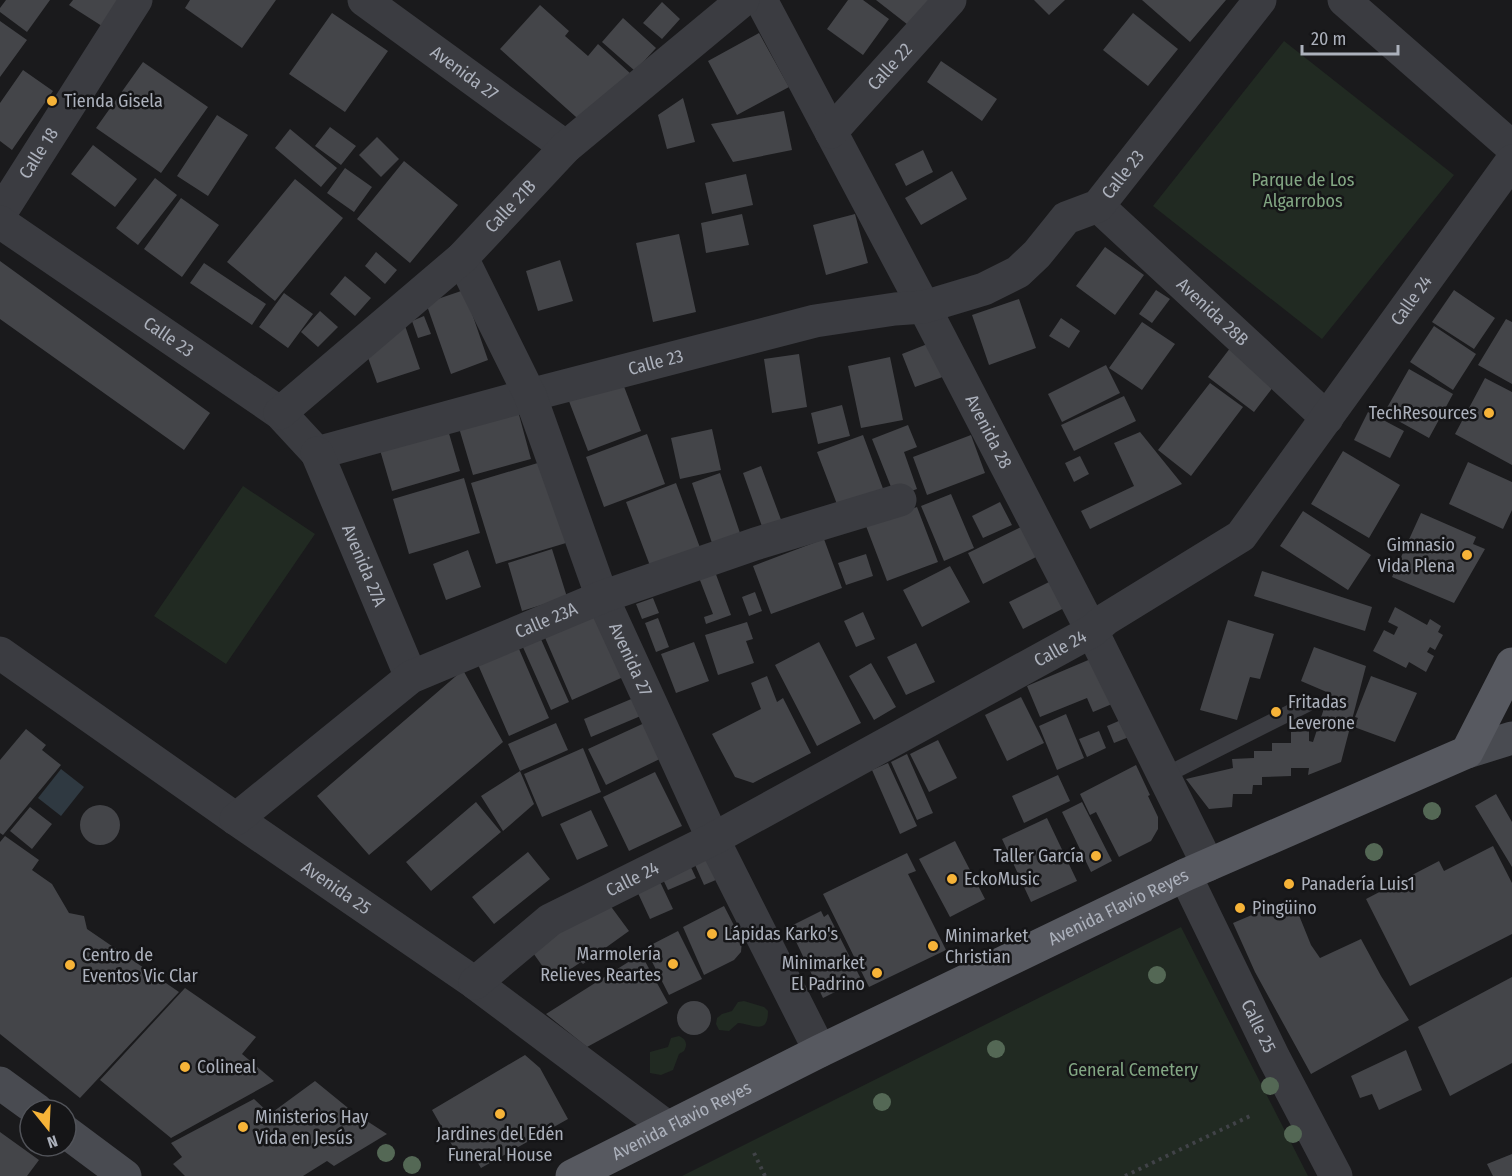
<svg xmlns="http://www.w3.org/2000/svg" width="1512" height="1176" font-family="'Fira Sans Condensed',sans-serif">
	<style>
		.green { fill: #212a22 }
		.water { fill: #2f3941 }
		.building { fill: #444549 }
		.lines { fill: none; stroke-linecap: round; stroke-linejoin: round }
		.path { stroke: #414348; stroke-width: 4; stroke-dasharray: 3 4.5; stroke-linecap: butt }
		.service { stroke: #3b3c41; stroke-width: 16 }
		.minor { stroke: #3b3c41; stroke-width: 33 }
		.secondary { stroke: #494b51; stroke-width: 33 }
		.primary { stroke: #575960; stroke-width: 33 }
		.tree { fill: #546855 }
		.poi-dot { fill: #f6b338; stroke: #151517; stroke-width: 2 }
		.labels { text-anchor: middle; stroke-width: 5; stroke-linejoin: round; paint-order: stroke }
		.street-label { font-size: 18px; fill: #acb1bc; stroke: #151517 }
		.poi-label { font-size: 18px; fill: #acb1bc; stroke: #151517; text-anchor: start }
		.park-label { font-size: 18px; fill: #83a784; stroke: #151517 }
	</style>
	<rect width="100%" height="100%" fill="#1a1a1c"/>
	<!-- green -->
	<path class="green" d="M1284,41L1454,175L1322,339L1153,206Z
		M243,486L315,534L226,664L154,616Z
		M1181,927L1308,1176H682Z
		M744,1001L764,1007L768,1011C768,1036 753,1024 738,1023L729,1031L719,1030L716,1024L717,1018L722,1014L732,1011L738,1002Z
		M679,1036C686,1039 688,1044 684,1051L679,1054L673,1070L661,1075L650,1073V1052L668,1047L671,1038Z"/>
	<!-- water -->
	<path class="water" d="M61,769L84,787L61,816L38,798Z"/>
	<!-- building -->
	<path class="building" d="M6,0H50L27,32L0,12V8Z
		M73,0H123L105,28L69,5Z
		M190,0H276L242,48L185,8Z
		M848,0H863L889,19L863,55L827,29Z
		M876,0H935L912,28Z
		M1034,0H1065L1049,15Z
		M1142,0H1226L1190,42Z
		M662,2L680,19L662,39L643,23Z
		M540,5L569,31L565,36L588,56L598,44L631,74L585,125L500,49Z
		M332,13L388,51L345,112L289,74Z
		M1133,13L1178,49L1148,86L1103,50Z
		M623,18L656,48L635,71L602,42Z
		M0,21L27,40L0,77Z
		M759,33L789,87L737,115L708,61Z
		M941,61L997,99L982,121L927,82Z
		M143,62L208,107L161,173L96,128Z
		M23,70L53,91L12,150L0,141V103Z
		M683,98L695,142L667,149L658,115Z
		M784,111L792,150L733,162L711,124Z
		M217,115L248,135L208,196L177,176Z
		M330,127L356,146L341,165L315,146Z
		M290,129L337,168L321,187L275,148Z
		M377,137L399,159L381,177L359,155Z
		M93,145L137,179L115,207L71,174Z
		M923,150L933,172L906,186L895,164Z
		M404,161L458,205L410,263L357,219Z
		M345,168L372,187L354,212L327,193Z
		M952,171L967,199L921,225L905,198Z
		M746,174L753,205L712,214L705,183Z
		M155,178L177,195L138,245L116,228Z
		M295,179L343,218L275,301L227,262Z
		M181,198L219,225L182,277L144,249Z
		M742,214L749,245L706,253L701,223Z
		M855,214L868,263L826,275L813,225Z
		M679,234L696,312L653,322L636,243Z
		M1105,247L1144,275L1115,315L1076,286Z
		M376,252L397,270L385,284L365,266Z
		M560,260L573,301L538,311L526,271Z
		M0,261L210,413L184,450L0,319Z
		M204,263L266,304L252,325L190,283Z
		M345,276L371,298L355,316L330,294Z
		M464,290L488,360L451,374L426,303Z
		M1156,290L1170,299L1152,323L1139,314Z
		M1454,290L1495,318L1474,349L1432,322Z
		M284,293L313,314L288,348L259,327Z
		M1019,299L1036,348L989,365L972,315Z
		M320,311L338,327L318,347L301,332Z
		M424,316L431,334L418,338L412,321Z
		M1061,318L1080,331L1069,348L1049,336Z
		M1506,319L1512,322V384L1478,365Z
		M403,320L420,369L377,383L360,335Z
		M1142,322L1175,344L1142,390L1109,368Z
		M1434,326L1476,354L1453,390L1410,362Z
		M935,341L948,375L915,387L902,354Z
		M1234,343L1280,378L1254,412L1208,377Z
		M799,354L807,407L772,413L764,359Z
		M890,357L903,420L861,428L848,366Z
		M1106,365L1120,393L1062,422L1048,394Z
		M1409,369L1453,394L1429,438L1384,413Z
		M620,376L641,431L588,451L567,396Z
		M1485,378L1512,392V465L1455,434Z
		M1210,383L1243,407L1191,476L1158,450Z
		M1124,396L1136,421L1074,451L1061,425Z
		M842,405L850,436L818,444L811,413Z
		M518,411L531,459L473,475L459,428Z
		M1368,412L1404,431L1390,458L1354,440Z
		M908,425L917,447L904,452L917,489L895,497L872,439Z
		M712,429L721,470L680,479L671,438Z
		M448,430L460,471L392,491L380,450Z
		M1140,432L1182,484L1090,529L1081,511L1134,486L1114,443Z
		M647,434L665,484L604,507L586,457Z
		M863,435L885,494L840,512L817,452Z
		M971,435L985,473L927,495L913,457Z
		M1343,451L1400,485L1369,538L1311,504Z
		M1080,456L1089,474L1074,482L1065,463Z
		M541,462L566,543L496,564L471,483Z
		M1468,462L1512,482V510L1503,529L1449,504Z
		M761,466L783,525L764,532L743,473Z
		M720,473L741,536L713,546L692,483Z
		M464,478L480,533L409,554L393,499Z
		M676,483L702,553L652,571L626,502Z
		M951,494L974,548L944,561L921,506Z
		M1000,502L1012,525L983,538L972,516Z
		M917,507L938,562L887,581L866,526Z
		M1303,511L1371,555L1348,590L1280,546Z
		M1421,513L1476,537L1473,544L1485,549L1454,603L1392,577Z
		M1023,526L1038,556L983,584L968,553Z
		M824,539L842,588L771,614L753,566Z
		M552,549L567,597L522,611L508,563Z
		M468,550L481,587L446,600L433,564Z
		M866,554L873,576L846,585L838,563Z
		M950,566L970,602L922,627L903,590Z
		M714,569L731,615L706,624L704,617L713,614L698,575Z
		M1262,571L1372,607L1365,631L1254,596Z
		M1053,580L1066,607L1023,629L1009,602Z
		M755,592L762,611L749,616L742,597Z
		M653,598L659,613L642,619L636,604Z
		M601,607L630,674L572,700L543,633Z
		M1395,607L1427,625L1430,619L1441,626L1438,632L1443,635L1435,650L1430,647L1427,652L1434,656L1426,672L1409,662L1406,668L1373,651L1384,630L1394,635L1398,627L1388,622Z
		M863,612L875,639L856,647L844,621Z
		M658,618L669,647L656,652L645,623Z
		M1228,620L1274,634L1260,679L1250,677L1237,720L1200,710Z
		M747,622L753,639L746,641L754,663L718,675L705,635Z
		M540,637L569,702L551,710L522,645Z
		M516,642L549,718L509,736L476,660Z
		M694,642L709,681L676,693L661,654Z
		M819,642L861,723L817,746L775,665Z
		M916,643L935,682L906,695L887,657Z
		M1314,647L1366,666L1341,762L1308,775L1309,768H1291V776L1262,777V785H1253L1252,794H1233L1232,807L1209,809L1186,779L1233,768L1232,759L1254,758V751H1272V743H1291V732L1309,731V741L1313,742L1329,693L1301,681Z
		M1093,658L1112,704L1093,712L1087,698L1040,717L1027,686Z
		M871,663L896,707L874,720L849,676Z
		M463,670L503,742L369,855L317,796Z
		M767,676L777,702L783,698L811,753L753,783L735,777L712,734L761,709L751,683Z
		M1371,676L1417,693L1395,742L1354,727L1358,718L1355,717Z
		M636,697L643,715L591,737L584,719Z
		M1021,697L1044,743L1007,761L985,715Z
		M1066,714L1084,758L1057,770L1039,726Z
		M651,720L668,755L606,785L588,749Z
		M1121,720L1129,737L1114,743L1107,726Z
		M556,723L568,750L520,771L508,744Z
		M26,729L46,745L42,750L61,765L3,835L0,833V760Z
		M1099,731L1106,748L1087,757L1079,739Z
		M938,740L957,778L929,792L910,754Z
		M583,748L601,792L542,817L524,774Z
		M907,754L933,813L917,820L891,762Z
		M888,763L917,826L900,834L872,770Z
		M1136,765L1150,795L1148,796L1158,817V829L1151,841L1119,857L1096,812L1090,815L1080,794Z
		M520,771L534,804L503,831L481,796Z
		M655,772L682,826L629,851L603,797Z
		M1058,775L1070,801L1024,823L1012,796Z
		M1496,794L1512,822V867L1475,806Z
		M476,802L501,832L431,891L406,862Z
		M1082,802L1112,861L1091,872L1062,812Z
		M80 825a20 20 0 1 1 40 0a20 20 0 1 1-40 0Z
		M30,807L52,824L32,849L10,831Z
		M591,810L608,846L577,860L560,824Z
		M1047,818L1077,881L1031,902L1002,839Z
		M5,836L39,860L32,870L52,884L69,913L84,916L87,929L179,992L80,1098L0,1034V842Z
		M955,841L985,899L950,917L919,859Z
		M718,846L730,874L704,885L692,858Z
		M1493,846L1512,883V934L1410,986L1366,899L1439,861L1444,871Z
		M682,848L696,878L668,890L654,860Z
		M528,852L550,879L494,924L472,897Z
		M907,853L916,871L908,874L946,950L869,987L823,894Z
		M652,865L673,909L650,919L630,876Z
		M601,893L629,931L583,964L581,962L553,981L531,950Z
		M1292,898L1311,945L1320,958L1361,939L1381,976L1409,1020L1311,1074L1255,972L1233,923Z
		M724,906L742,941L741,952L734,960L704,975L683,927Z
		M821,911L824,917L828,914L861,979L823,998L789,927Z
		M678,931L702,979L669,995L645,948Z
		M641,954L668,1003L587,1047L546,1014Z
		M1512,977V1063L1450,1096L1418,1027Z
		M185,988L256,1037L242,1054L274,1081L171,1138L100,1080Z
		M677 1018a17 17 0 1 1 34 0a17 17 0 1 1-34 0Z
		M1406,1050L1422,1090L1379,1110L1372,1094L1360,1098L1351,1076Z
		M525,1055L540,1068L568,1119L481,1168L473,1155L467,1156L456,1152L432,1110Z
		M315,1081L353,1112L387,1134L334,1166L327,1161L303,1176H185L173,1164L182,1157L171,1143L254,1099L270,1114Z
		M0,1132L39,1160L27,1176H0Z
		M1512,1154V1176H1493L1487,1164Z"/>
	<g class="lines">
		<!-- path -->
		<path class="path" d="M754,1153L765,1176
			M1125,1176L1250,1116"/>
		<!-- service -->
		<path class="service" d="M1164,776L1307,704"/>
		<!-- minor -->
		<g class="minor">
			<path id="s1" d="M364,0L566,147"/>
			<path id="s2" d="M761,0L924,307L1092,631L1208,865"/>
			<path d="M1344,0L1512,147"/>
			<path id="s3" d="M831,132L950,0"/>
			<path id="s4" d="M1098,206L1327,418"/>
			<path id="s5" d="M0,214L136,0"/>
			<path id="s6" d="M0,222L280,413L317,453L530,395L815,321L895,309L924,307L984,289L1018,272L1037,254L1066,218L1098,206L1260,0"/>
			<path id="s7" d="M462,258L530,395L602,597L713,839L820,1051"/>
			<path id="s8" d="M280,413L462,258L566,147L743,0"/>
			<path id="s9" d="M317,453L411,677"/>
			<path id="s10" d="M0,653L236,819L475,983L667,1127"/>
			<path id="s11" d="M236,819L411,677L602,597L755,544L900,500"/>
			<path id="s12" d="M1185,875L1274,1058L1336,1176"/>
			<path id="s13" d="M475,983L550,920L713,839L1092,631L1106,619L1241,536L1512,161"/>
		</g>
		<!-- secondary -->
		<path class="secondary" d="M1467,752L1512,738
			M0,1083L37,1110
			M66,1132L125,1176"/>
		<!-- primary -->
		<path class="primary" id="s14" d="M572,1176L820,1051L1185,875L1467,752L1512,664"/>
	</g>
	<!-- trees -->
	<g class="tree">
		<circle cx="1432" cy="811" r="9"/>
		<circle cx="1374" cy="852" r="9"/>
		<circle cx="1157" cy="975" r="9"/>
		<circle cx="996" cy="1049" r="9"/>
		<circle cx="1270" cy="1086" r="9"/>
		<circle cx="882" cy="1102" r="9"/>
		<circle cx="1293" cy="1134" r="9"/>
		<circle cx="386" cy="1153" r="9"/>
		<circle cx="412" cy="1165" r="9"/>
	</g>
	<!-- markers -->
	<g class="poi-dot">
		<circle cx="52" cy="101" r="6"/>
		<circle cx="1489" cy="413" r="6"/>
		<circle cx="1467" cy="555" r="6"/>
		<circle cx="1276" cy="712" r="6"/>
		<circle cx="1096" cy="856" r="6"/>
		<circle cx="952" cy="879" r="6"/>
		<circle cx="1289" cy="884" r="6"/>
		<circle cx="1240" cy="908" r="6"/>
		<circle cx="712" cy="934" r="6"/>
		<circle cx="933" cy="946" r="6"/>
		<circle cx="673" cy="964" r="6"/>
		<circle cx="70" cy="965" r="6"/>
		<circle cx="877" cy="973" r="6"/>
		<circle cx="185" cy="1067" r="6"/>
		<circle cx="500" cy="1114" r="6"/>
		<circle cx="243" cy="1127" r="6"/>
	</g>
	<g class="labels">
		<!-- street labels -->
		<g class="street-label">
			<text dy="6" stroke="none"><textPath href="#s3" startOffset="88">Calle 22</textPath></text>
			<text dy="6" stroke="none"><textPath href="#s1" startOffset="124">Avenida 27</textPath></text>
			<text dy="6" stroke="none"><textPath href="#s5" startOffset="72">Calle 18</textPath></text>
			<text dy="6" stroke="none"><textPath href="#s6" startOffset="1266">Calle 23</textPath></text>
			<text dy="6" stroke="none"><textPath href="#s8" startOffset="310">Calle 21B</textPath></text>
			<text dy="6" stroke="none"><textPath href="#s13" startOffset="1180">Calle 24</textPath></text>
			<text dy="6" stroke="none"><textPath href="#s4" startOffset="156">Avenida 28B</textPath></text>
			<text dy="6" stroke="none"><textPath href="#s6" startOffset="204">Calle 23</textPath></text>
			<text dy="6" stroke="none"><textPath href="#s6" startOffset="744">Calle 23</textPath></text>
			<text dy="6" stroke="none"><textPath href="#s2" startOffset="488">Avenida 28</textPath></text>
			<text dy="6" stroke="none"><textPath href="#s9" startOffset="122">Avenida 27A</textPath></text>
			<text dy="6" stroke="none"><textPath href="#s11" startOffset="372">Calle 23A</textPath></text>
			<text dy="6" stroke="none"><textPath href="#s13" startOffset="676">Calle 24</textPath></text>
			<text dy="6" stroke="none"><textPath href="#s7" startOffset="436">Avenida 27</textPath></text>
			<text dy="6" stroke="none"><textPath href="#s13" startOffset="190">Calle 24</textPath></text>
			<text dy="6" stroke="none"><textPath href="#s10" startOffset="410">Avenida 25</textPath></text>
			<text dy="6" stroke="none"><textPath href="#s14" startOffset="609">Avenida Flavio Reyes</textPath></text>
			<text dy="6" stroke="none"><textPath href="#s12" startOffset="168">Calle 25</textPath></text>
			<text dy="6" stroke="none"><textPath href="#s14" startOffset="123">Avenida Flavio Reyes</textPath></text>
		</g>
		<!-- poi labels -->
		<g class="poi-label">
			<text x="64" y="107">Tienda Gisela</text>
			<text x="1477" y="419" text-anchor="end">TechResources</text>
			<text x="1455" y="551" text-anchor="end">Gimnasio<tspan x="1455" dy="21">Vida Plena</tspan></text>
			<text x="1288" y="708">Fritadas<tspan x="1288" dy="21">Leverone</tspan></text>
			<text x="1084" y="862" text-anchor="end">Taller García</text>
			<text x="964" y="885">EckoMusic</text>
			<text x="1301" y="890">Panadería Luis1</text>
			<text x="1252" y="914">Pingüino</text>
			<text x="724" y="940">Lápidas Karko's</text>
			<text x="945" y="942">Minimarket<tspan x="945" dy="21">Christian</tspan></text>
			<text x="661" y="960" text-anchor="end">Marmolería<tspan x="661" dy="21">Relieves Reartes</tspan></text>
			<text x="82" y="961">Centro de<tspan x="82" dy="21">Eventos Vic Clar</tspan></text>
			<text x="865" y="969" text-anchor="end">Minimarket<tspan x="865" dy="21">El Padrino</tspan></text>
			<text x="197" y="1073">Colineal</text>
			<text x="255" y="1123">Ministerios Hay<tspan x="255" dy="21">Vida en Jesús</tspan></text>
			<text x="500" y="1140" text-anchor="middle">Jardines del Edén<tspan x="500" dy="21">Funeral House</tspan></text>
		</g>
		<!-- park labels -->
		<g class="park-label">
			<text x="1303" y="186">Parque de Los<tspan x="1303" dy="21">Algarrobos</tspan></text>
			<text x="1133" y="1076">General Cemetery</text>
		</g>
	</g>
	<!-- north arrow -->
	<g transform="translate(48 1128) rotate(162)"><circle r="28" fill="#151517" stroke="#515359" stroke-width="1.5"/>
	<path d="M0-4.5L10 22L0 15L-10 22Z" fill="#f6b338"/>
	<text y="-9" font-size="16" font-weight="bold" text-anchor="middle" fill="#acb1bc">N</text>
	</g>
	<!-- scale -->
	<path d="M1302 45v9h96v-9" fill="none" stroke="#acb1bc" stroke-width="3"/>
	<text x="1311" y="45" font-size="18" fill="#acb1bc" stroke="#151517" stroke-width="4.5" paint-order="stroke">20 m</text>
</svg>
